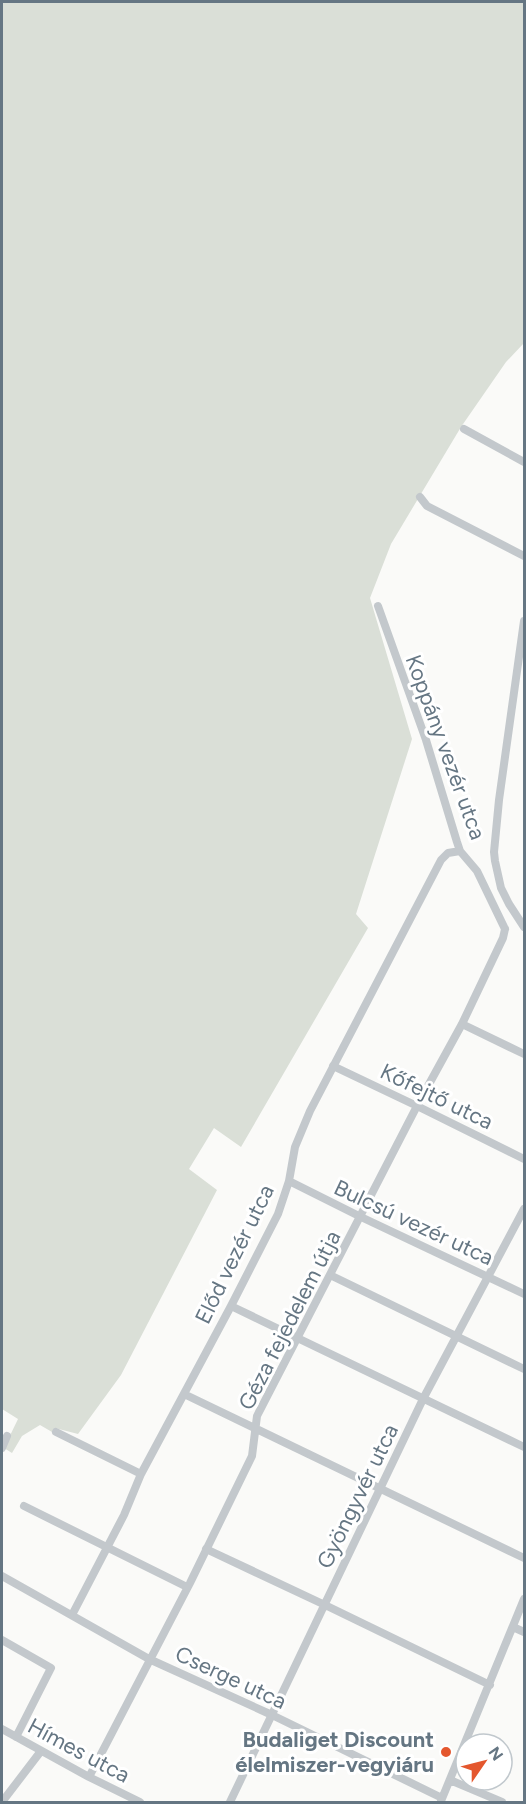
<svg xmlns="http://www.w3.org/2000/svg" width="526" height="1804" font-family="Figtree,sans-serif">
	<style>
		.green { fill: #dadfd7 }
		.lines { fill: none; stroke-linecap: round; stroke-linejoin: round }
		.street { stroke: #c3c8cc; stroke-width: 8 }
		.poi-dot { fill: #e4572e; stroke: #fff; stroke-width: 2 }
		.labels { text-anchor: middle; stroke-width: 6; stroke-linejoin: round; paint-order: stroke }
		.street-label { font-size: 22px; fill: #657683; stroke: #fff }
		.poi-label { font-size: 22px; font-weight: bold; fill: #657683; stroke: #fff; text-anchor: end }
	</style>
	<rect width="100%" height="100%" fill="#fafaf8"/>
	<!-- green -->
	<path class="green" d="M2,2H524V343L506,362L461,427L391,544L370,598L412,739L356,914L368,928L241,1147L214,1128L189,1169L217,1190L121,1375L78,1434L55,1428L52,1432L40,1425L22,1436L12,1453L4,1448L18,1419L2,1409Z"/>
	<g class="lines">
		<!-- street -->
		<path class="street" d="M464,429L524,462
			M420,497L427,506L524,556
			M378,606L426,740L457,842L460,851L477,871L505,929
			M524,621L499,800L494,852L495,861L501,888L509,904L524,927
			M462,1024L524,1054
			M333,1066L417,1106L524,1159
			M289,1181L361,1217L524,1294
			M330,1275L524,1369
			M231,1306L524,1447
			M184,1394L524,1558
			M56,1432L141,1474
			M2,1448L7,1436
			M24,1506L187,1587
			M206,1549L325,1605L490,1685
			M2,1576L149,1659L272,1715L442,1798
			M72,1615L124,1515L141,1474L231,1306L278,1214L289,1181L295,1147L310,1111L441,860L448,853L460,851
			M513,1627L524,1632
			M2,1640L51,1668L16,1737
			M2,1729L89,1777L140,1802
			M89,1777L190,1583L252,1456L257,1416L417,1106L462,1024L503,938L505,929
			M450,1780L502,1802
			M441,1801L524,1599
			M2,1802L41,1751
			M230,1802L423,1399L524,1209"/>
	</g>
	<!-- markers -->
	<circle class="poi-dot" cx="446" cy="1752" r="6"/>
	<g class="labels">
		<!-- street labels -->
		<g class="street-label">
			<text transform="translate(446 747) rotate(70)" y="8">Koppány vezér utca</text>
			<text transform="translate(437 1096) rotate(26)" y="8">Kőfejtő utca</text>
			<text transform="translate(414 1222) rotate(25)" y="8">Bulcsú vezér utca</text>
			<text transform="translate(234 1254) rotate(-64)" y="8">Előd vezér utca</text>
			<text transform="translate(289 1320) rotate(-63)" y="8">Géza fejedelem útja</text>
			<text transform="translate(357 1496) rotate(-64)" y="8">Gyöngyvér utca</text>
			<text transform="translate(231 1677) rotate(25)" y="8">Cserge utca</text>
			<text transform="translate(79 1750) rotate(28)" y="8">Hímes utca</text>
		</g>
		<!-- poi labels -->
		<g class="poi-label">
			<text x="434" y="1747">Budaliget Discount<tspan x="434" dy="25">élelmiszer-vegyiáru</tspan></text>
		</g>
	</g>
	<!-- border -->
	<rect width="526" height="1804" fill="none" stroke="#657683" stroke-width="6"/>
	<!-- north arrow -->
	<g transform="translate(484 1762) rotate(55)"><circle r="28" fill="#ffffff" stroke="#c1c8cd" stroke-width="1.5"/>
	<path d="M0-4.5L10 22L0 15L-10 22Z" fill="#e4572e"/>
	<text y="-9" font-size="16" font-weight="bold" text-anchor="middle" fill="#657683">N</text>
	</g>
</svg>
